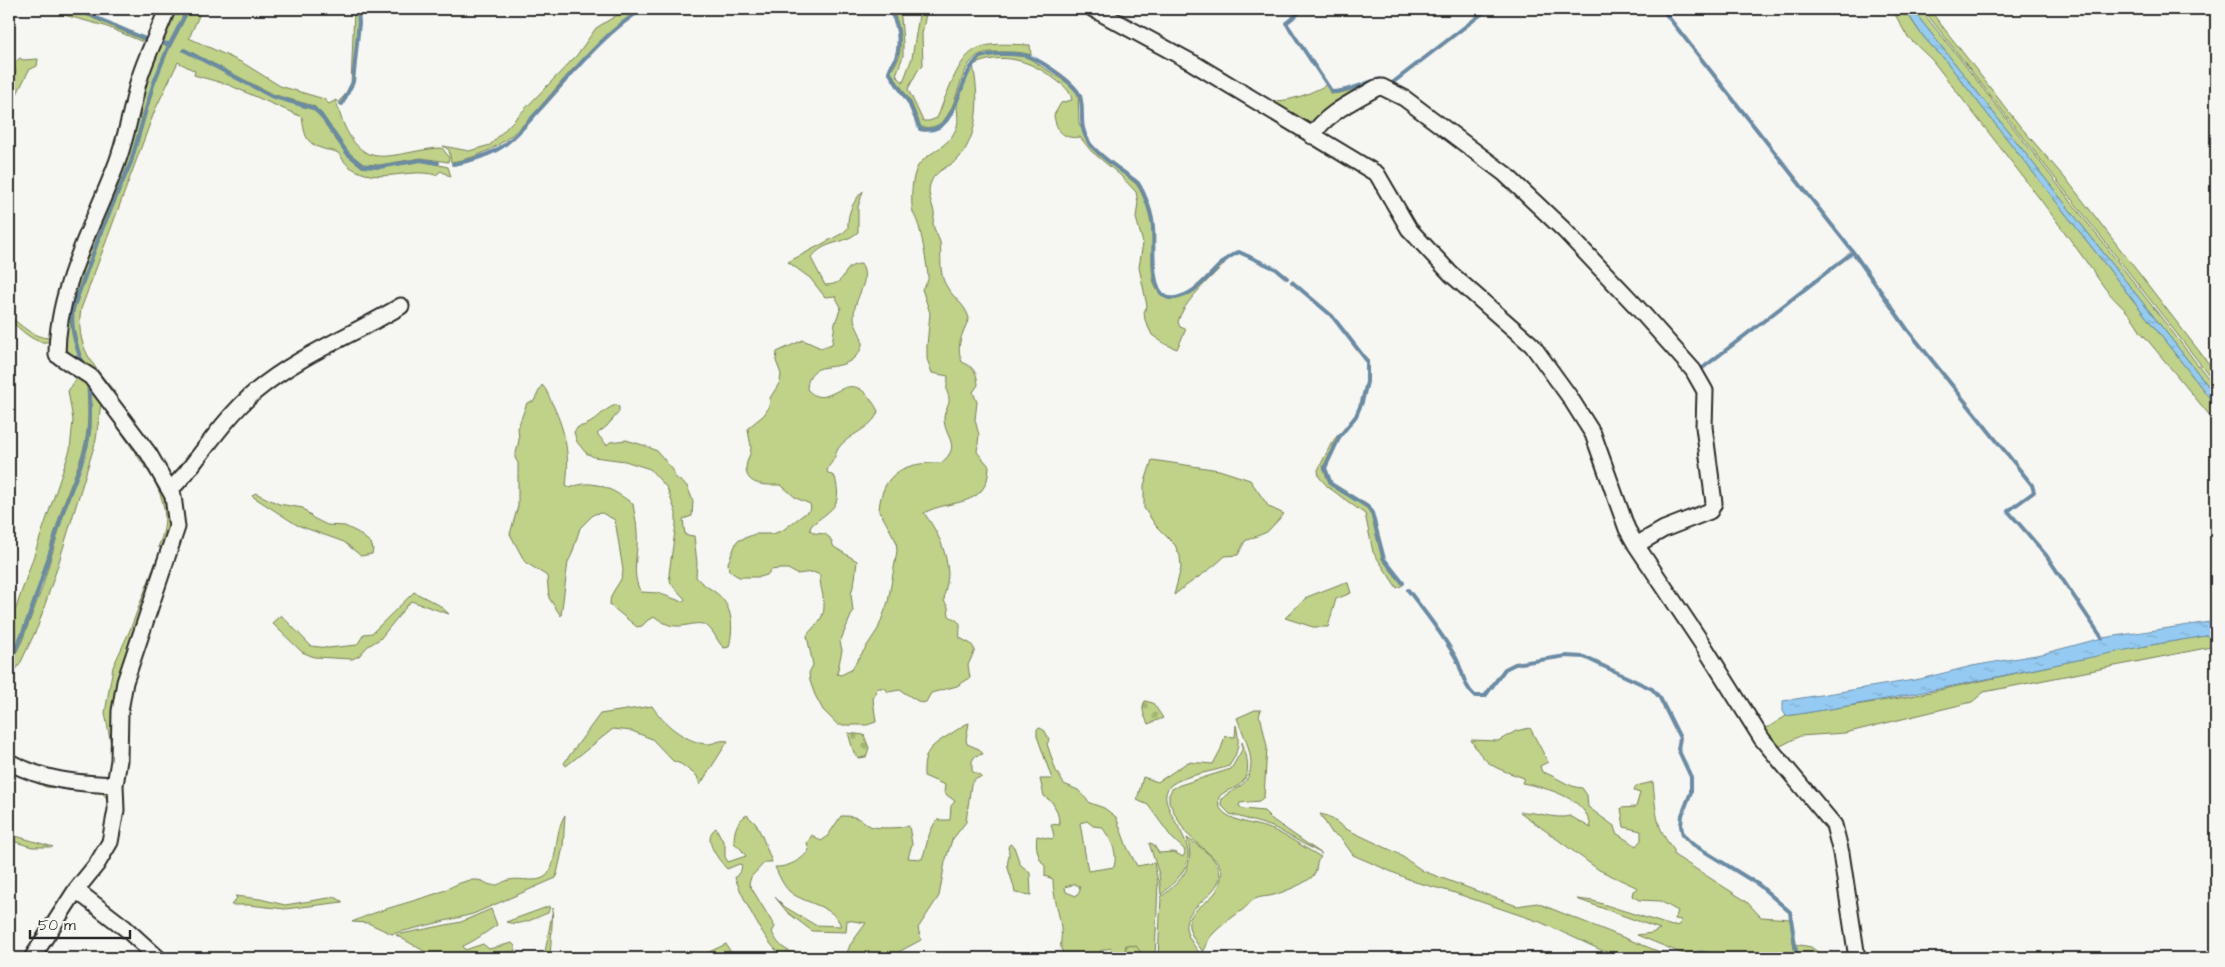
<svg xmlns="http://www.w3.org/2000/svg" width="2225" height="967" font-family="'Architects Daughter',sans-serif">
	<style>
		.green { fill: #bfd287; stroke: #757e59; fill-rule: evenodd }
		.cemetery { fill: url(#cemetery-stones); stroke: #757e59 }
		.water { fill: url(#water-ripples); stroke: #6b8ba3 }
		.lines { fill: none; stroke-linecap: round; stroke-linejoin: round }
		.stream { stroke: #6b8ba3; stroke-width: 4 }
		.minor-casing { stroke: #2b2b2b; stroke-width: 19 }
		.minor { stroke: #f6f6f2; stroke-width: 15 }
	</style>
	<defs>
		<pattern id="cemetery-stones" width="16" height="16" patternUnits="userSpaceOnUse" patternTransform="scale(1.25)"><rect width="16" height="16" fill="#bfd287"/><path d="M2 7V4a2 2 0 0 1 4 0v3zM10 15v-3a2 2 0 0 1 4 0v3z" fill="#a4b475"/></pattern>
		<pattern id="water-ripples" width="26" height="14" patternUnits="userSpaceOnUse" patternTransform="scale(1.25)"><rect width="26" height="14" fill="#95cbf3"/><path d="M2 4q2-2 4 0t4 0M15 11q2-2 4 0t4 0" fill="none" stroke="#81aed0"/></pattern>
	</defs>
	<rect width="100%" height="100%" fill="#f6f6f2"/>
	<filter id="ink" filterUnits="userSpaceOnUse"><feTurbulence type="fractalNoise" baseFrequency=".02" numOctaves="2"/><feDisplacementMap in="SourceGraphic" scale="10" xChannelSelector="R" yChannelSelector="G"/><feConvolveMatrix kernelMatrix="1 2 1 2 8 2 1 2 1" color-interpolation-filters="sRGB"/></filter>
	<g filter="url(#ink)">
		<!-- green -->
		<path class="green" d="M42,9H72L150,43V45L105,26Z
			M170,9H187L169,44L158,41Z
			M190,9H202L189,38L243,63L280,86L324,99L329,104L336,100C341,121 352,153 377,156C394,158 422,148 442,148L449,157L448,162L421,158L379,165L363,164L349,153L321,113L314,106L272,94L185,49L184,51L271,97L312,109L319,115L347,155L362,167L380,168L421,161L448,167L451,177L441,171L436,175C406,167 378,186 350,167C344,163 342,157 338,153C335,151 330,150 327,150C306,144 305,138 302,117L229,85L194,75L195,71L178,62L155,110L81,309C75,346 92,364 115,392L112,398L62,354V326L157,44L168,46L146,104L130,162L100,231L71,309C68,328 75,346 82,363L72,319L74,309L102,232L132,163L154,85L168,51Z
			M354,9H357C359,21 354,77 351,88C348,94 344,101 340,105L339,101L347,93L351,86Z
			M627,9H639C615,28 592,49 571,71C535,111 509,154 451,162L449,150L443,146L469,151L490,145L577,55L596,28Z
			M891,9H896L901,17L903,43V56L896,75L903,82L912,58L920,9H927L922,34L923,65L918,70L908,89L923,121H929L937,118C941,110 943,101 947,93C968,41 978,43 1030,45L1031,55C1022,52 1014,52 1004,52C995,52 985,51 977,56C953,72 960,134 921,127L911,102L891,72C893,66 897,63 899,57C902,42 900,21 891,9Z
			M1892,9H1905C1915,27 1926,42 1942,56L2216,406V423L2140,331C2133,314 2115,302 2104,287C2050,209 1990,135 1932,60L1907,36Z
			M1912,9H1920L1957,55L2216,388V396Z
			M1923,9H1929L2019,125L2070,184L2216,373V384Z
			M146,45L149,46L136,82L125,129L113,166L70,271L55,336C43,354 19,328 9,319V315C20,325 34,338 49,338L53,333L71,261L116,151L133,81Z
			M996,55L1023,56L1030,59L1069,84L1078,94L1079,123L1089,145L1136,184C1144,195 1150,214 1152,228C1154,244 1150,262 1153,278C1154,286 1158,294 1165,297C1185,308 1212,275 1225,263C1211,278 1183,302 1178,322L1180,327L1186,329L1177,349L1165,344L1152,335L1145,320L1144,312L1147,306L1139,267L1143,243L1136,218L1138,202L1136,192L1120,175L1091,151L1080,137C1064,140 1056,131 1054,115L1061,103L1072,100C1070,90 1064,86 1056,80C1031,61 1004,51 973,65C979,95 980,133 959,158C951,167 936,169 931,182C926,193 932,202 934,212C935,216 933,220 933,224C934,230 938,236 940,242C942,257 938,274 947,287C954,299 965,304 969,318C963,334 955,344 962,362C974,367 977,373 978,385L973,392L977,402L975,420L979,435L977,452L989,466C988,510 950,498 924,513C937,530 947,551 948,574C948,583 944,592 944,601L948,607L949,616C966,625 958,623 960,638L971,644L975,650L968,665L970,678L957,686L931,693L926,702L921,703L900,690L888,692L885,688H877L873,699L876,722L867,725H838L823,710L815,695L810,681L809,673L813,665L807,636C811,628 819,624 822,616C828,604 819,588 820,575L813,572L797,574L788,569H778L771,570L767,575L760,577H739L729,571L728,563L737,541L755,534H773L783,530L811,509L810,504L796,498L781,485C768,485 746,487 746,468C746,461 751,455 751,448C751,442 748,435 748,428L764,415L769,407L770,398L780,382L781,374L776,361L777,352L803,340L821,348L832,344L835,323L841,307L835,296L825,297L810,278L788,262L843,233L848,228C847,214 853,201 863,191L858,207V232C842,246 826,239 811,258L825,285C850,285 839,265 861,264C872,281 854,297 854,315C853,331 872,340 855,357C837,375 809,356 807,389C831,417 848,355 878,411C874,427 852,433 841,445C836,450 836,456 832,462C829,466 828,467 827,472L835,477C843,509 831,508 811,526L810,530L814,533L825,534L830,538L834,547L857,561L855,579L851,594L853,611L840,642L842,650L837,674L841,675L851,670L878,629L888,602L897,551L896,541L879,510C882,471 907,462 941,463C963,445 944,438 944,418C944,411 950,405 949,399C949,397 948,394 947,392C946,387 948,382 948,376L932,373L927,359V346L930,313L922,289C924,286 927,283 928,280C929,275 921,230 918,224C916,217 912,213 912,206C911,194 912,171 921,162C932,151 948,146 955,131C960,122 957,115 957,105C958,94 971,63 981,58C985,56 991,56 996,55Z
			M20,58L23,60L38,59L37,66L29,70L14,100L9,99L13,76L16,71L12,65Z
			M1379,80L1311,133L1269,101C1288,102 1308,95 1326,85L1331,94C1348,93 1363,85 1379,80Z
			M79,375L85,380L87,386C88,405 89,424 85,443C79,468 67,491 60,515C45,564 32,614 9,660V609L15,610L16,608L70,450L73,420L68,391Z
			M542,385C548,391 549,398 553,405C566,433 570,455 566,486L570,488C593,477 614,490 633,504C634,513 637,523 637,532C639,551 630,575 641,592L658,593L683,602L685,599L671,584L669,574L676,524V513L667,488L650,469L625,461L594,457L586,453L577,442L574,432L578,427C597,424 600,410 616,405L619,407V412L607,426L597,434L607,445L610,442L626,440L646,446L657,451L673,470L675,477L687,486L693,501L692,516L683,519L685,535L694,536L697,563L696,577C702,584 708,587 715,592C733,605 734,627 729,647L724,648C717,642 715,632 707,626C699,620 686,627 676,626C668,626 661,621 655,617L648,620L642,626L637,627L610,605C609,590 623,584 623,570L615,520L602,513L594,514L580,528L572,554L568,562L561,616L549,598L547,576L525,562L510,534L518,506V463L515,458L519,440L518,427L527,403L534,401Z
			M91,386L128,433L168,498L172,527L157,575L114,760L105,713L113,667L130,630L161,548L158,547C170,521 165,501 152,477L101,403L96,440L58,565L38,626L20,664L9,679V667L22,641L42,588L64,513L88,446L91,428Z
			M1338,435L1323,467C1331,496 1348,491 1367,508L1371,514L1382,559L1403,585L1397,588L1373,552L1365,514L1328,487L1319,477L1318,470L1332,442Z
			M1152,460L1219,470L1250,480L1269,507L1284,514L1267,532L1245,541L1238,555L1225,556C1210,571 1191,581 1174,595L1181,568L1180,556L1175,545L1156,526L1144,508V485Z
			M255,493L279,504L303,508L313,518L327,525L345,526L357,532L371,543L373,549L372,554L361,556L344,542L297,525L252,496Z
			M1343,583H1348L1351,593L1336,599L1328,627H1313L1285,618L1307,597Z
			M414,592L439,605L449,614L411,601L380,639L368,646L359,656L352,659L314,657L302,652L272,623L281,615L311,646L328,648L357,645L364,634L372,633Z
			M2216,634V646L1984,692L1972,702L1845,733L1800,736L1773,750L1759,733L1786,716L1912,696L2127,649Z
			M652,706C663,723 684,741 705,744C713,745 719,739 728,741L700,785L697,776L681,764L673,761L652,739L632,731L613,729L566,766L564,763L600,714Z
			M1255,710H1261L1259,716L1261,719L1267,747L1264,797L1259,801L1240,803L1239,806L1243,809L1264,811L1273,820L1322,854L1273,827L1230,814L1221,805C1220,788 1250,794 1251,764C1251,749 1242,731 1237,718Z
			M969,723L966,739L967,744L979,749L983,754L975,756L972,761V771L982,777L975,779L971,784L966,822L952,840L945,862L939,896L918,928L921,940L891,956L885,954L863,958H845L850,945L866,923L847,920L846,932L812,931L787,912L775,897L785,907L815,925L841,926C833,904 803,904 789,891C782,884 779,875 775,867C786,868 803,860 809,850L807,843L812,835L821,841L827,837L841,816C846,816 853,816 857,818C862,819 866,824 870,826C876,829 903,828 909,826L912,844L908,858L922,859C928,844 927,833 937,820H950L951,806L955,801L944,793L945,785L924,776C923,749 932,746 952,733C959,729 962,725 969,723Z
			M1236,725C1240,741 1239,752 1229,766C1213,772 1184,775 1171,785C1151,803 1196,836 1187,862C1183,876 1171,885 1161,895L1159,874L1149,843L1153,844L1159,853L1174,852L1183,857L1185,853L1184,849L1172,838L1148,805L1137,800L1143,777L1158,782L1188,762L1213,764L1221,749L1225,736L1235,737Z
			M1040,728L1045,731L1049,740L1047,744L1056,771L1064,784L1078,790L1090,803L1104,808L1116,817L1127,847L1137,866L1154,863L1158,882L1155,958H1113L1115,955L1110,948L1100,951L1102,958H1065C1057,944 1063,940 1061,928C1059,911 1053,896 1053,879L1045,876V866C1038,859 1035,846 1037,836L1052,839L1054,836L1051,824L1060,825L1057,811L1052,802L1044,796L1040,779H1052L1037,736V729ZM1087,821L1093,826L1102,827C1111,840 1118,851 1114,867L1088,871L1080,823ZM1075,884L1079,886L1080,891L1076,896L1066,892L1065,887Z
			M1530,728L1548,762L1540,766L1542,772C1557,776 1567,787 1582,788L1587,795L1588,807L1614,826L1616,833L1636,846L1641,840V831L1624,827L1621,808L1636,807L1640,793L1634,791L1636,786L1653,782C1656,810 1655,828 1674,850V855L1746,901L1761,917L1790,919L1795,958H1739L1701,951L1695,952L1691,957L1637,935L1652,933L1660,929L1577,899L1593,901L1672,926L1680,925L1681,920L1675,919L1678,911L1660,901L1639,900L1632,896L1633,891L1638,888L1599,870L1520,812C1536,811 1555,820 1570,816L1591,828C1588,798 1547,788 1522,783L1524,778C1496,768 1487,768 1471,740L1498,741L1516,731Z
			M1242,742C1247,756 1254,777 1236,787C1230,790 1224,791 1219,797C1213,822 1259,823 1273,830C1289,837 1305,848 1321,857C1314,863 1319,870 1312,877C1302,885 1286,891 1274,895C1268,897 1261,896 1255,899C1249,902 1246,908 1241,911C1230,919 1220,926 1211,936C1207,940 1207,947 1203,952C1198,945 1191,936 1189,927C1186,912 1207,904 1215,893C1220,886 1221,879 1222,871L1217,861L1186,833L1177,818L1169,802V795L1172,789L1180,785L1231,769L1242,750Z
			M9,765L108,789L109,807L106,797L102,793L46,787L9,771Z
			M1320,814L1328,816L1346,829L1397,853L1423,871L1517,906L1537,903L1675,958H1627L1614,956L1540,922L1452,892L1415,882L1353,855L1341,838L1332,833Z
			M565,815L563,847L556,878L473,914L392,934L368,923L352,922C380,909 409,903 438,893C451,888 463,879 477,880C483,880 486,884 491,885C498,887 503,881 509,880C521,877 536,884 546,876C558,866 554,831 565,815Z
			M747,815L756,824L762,836L772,862H765L751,877L749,884L775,927L772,932C780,950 790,952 807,958C801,958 790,960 784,957C766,946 743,898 735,878L741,870L742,865L739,864L727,869C718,859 701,838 716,828L725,845V857L728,862L746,856L740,848L734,843C734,832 736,821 747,815Z
			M9,834L53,847H32L9,840Z
			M1187,838C1196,844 1207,851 1214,860C1237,891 1183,902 1186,928C1187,937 1195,947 1201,955L1197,958L1187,954L1181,958H1158L1161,897C1182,880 1196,866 1187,838Z
			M1010,844L1014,847L1020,864L1030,873L1031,895L1015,893C1014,884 1010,876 1008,868C1006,861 1011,857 1008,847Z
			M235,896L260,899L285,905L335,897L343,902L285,909L249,905H231L237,898Z
			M550,906L548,913C534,918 521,927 506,922Z
			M553,908L550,958H544Z
			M491,909L497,925C486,932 475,941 463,946L465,950L483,944L489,949L512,943L515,946V951L502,953L503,958H436L396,935L461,922Z
			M726,944L734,958H688L707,953Z
			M1795,944L1811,947L1826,958H1798Z"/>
		<!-- cemetery -->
		<path class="cemetery" d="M1145,701L1153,703L1163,718L1148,724C1145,717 1140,709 1145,701Z
			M848,733L864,735L869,748L866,757L858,758L854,753Z
			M1126,945L1136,946L1140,951L1139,956L1135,958L1128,957L1125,952Z"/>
		<!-- water -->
		<path class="water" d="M1905,9H1912L2216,396V406L1942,56C1926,42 1916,27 1905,9Z
			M2216,621V634C2186,640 2156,643 2126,650C2013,673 1900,699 1786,716L1783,711V701L1920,679L1972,666L2042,654L2102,638Z"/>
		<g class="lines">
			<!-- stream -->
			<path class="stream" d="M76,9L150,41
				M887,9C899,19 901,44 896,58C894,63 890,66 889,72L909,103L920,129C960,138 956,75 980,57C993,53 1008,53 1022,55C1036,56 1075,83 1080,96C1085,113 1077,125 1090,144C1102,159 1123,171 1138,183C1145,194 1153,215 1153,229C1155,247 1146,311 1182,296C1205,288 1217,260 1239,252L1276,269L1287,278
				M1304,9L1286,23L1332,92C1348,92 1364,83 1380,79
				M1662,9L1853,252L1907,329L2032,485L2034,492L2008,511L2046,555L2102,638
				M2209,9L2216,18
				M158,43L170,44
				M184,50L271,96L313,108L320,114L348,154L363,166L379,167L421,160L438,163
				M1391,84L1488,9
				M342,104L353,82L359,23L358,9
				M453,164C470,161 488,156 503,146C518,135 529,121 541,108C572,74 603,33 643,9
				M1292,282L1332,316L1367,361V382L1362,402L1356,416L1340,436L1325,468L1331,484L1368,507L1372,513L1384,559L1403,583
				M82,363C76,345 70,328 73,309L101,232L131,162L153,85L167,50L188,9
				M1700,370L1853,252
				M1408,590C1425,612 1442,633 1456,658C1463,671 1463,686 1475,696H1485L1505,669L1515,664L1566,656L1584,657L1652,689L1660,698L1680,738L1678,749L1691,777V792L1682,815L1681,826L1683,835L1691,843L1759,885L1790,912L1797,958
				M9,664C33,615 46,563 63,512C70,489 82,467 87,443C91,424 90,405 89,386
				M1693,958L1696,954L1701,953L1734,958"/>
			<defs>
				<path id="minor" d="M1093,9L1193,63L1377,174L1409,229L1451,274L1532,345L1569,396L1593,434L1627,529L1636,545L1705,648L1762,739L1834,825L1841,853L1857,958
					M1312,136C1326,113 1354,101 1376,88L1382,87L1404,98L1505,174L1564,230L1636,306L1693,370L1705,391L1704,427L1714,503L1710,511L1664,529L1636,545
					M168,487L176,484L186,473C207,446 229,414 256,391C299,355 353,335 401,306
					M9,762C46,781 74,783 115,785
					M76,890L125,928L158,958
					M32,958L76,890L97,864L110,842L116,810L115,785L119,760L120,711L125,682L177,527L173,496L149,454L91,377L57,355C57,288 92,228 115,168C126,140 131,111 138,83C145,58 158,34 167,9"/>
			</defs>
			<!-- minor casing -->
			<use href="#minor" class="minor-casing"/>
			<!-- minor -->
			<use href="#minor" class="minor"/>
		</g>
	</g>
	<!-- margin -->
	<rect width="2225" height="967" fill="none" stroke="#f6f6f2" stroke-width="30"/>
	<rect x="15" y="15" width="2195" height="937" fill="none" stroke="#2b2b2b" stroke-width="2" filter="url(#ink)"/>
	<!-- scale -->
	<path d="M30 930v8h100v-8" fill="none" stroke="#2b2b2b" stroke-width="2.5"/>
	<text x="38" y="930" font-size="15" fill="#2b2b2b" stroke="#f6f6f2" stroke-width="4" paint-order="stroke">50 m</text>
</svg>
